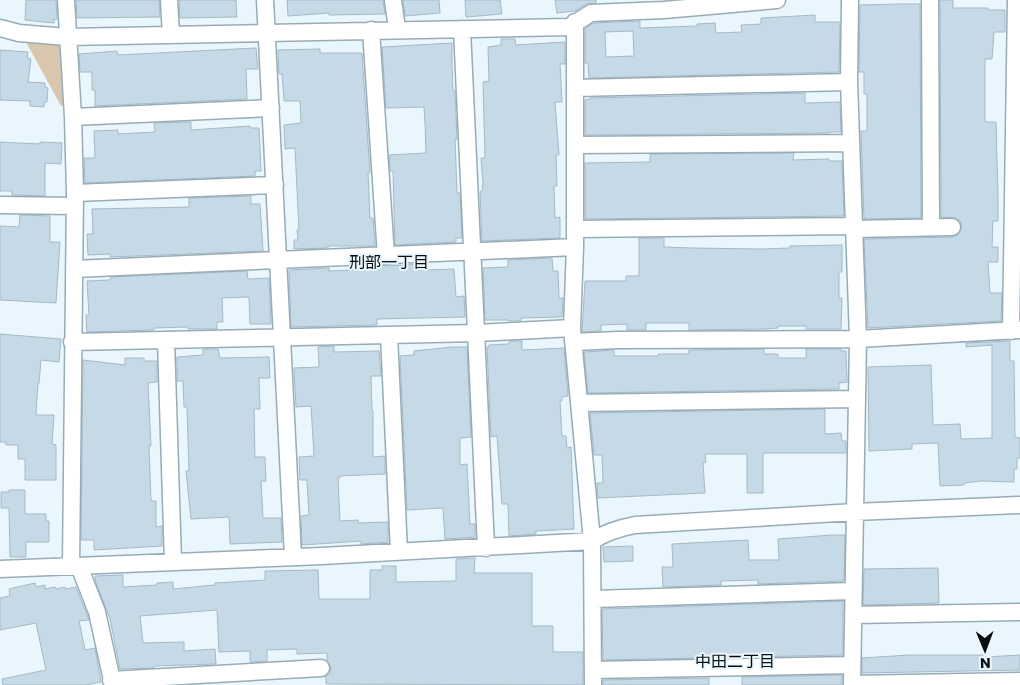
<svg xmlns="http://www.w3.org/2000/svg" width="1020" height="685" font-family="Poppins,'Noto Sans JP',sans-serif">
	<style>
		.green { fill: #d9c7ad }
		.building { fill: #c5dae6; stroke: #a6b9c5; fill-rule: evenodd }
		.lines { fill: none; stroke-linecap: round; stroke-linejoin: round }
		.minor-casing { stroke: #98acb7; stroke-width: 19 }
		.minor { stroke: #fff; stroke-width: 16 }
		.labels { text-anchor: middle; stroke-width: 4; stroke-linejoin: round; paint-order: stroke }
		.neighbourhood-label { font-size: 16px; fill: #070d11; stroke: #e9f6fd }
	</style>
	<rect width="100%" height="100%" fill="#e9f6fd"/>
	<!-- green -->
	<path class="green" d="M26,42H55L62,49L65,104L61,106Z"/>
	<!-- building -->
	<path class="building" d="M26,0H56L57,19H54V23L25,20Z
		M76,0H159L160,17L77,18Z
		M179,0H236L237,17L180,18Z
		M287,0H383L385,14L329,15V13L288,16Z
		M403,0H439L440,13L405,16Z
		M465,0H500L502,14L466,17Z
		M555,0H596V3L586,4L575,11L557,13Z
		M940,0H953V8H988V10H1005V32H994L992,59H985V122H996L998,194V221H993L992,247H998V262H988L990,293H1002L1001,321L868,328L864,239L952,237L958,235L962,227L960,221L956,218L941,217Z
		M901,4H920L921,218L864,219L861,131H867V94H864V72H859L860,5Z
		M815,15V22H840L839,72L589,78L588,63H585V29L594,23L640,21V28L697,26V24L715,23L716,33L742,32L741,25L761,24V18ZM633,31L634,56L606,57L605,32Z
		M501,39H515L516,45L565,42V64H560L562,102H555L559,155H556L557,186H554L555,218L560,217V238L482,241L480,192L482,191L483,183L481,158H485L483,82L489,81L488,47L501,45Z
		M452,43V65L453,91H455L457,139H455L457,193H460L462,238H456V242L395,245L393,171H390L389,155L426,153L425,124L424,107L386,108L382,47Z
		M256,48L258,69H246L247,99L95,106V90H92V72H80L79,54L117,51L118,55Z
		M320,49V53H362L370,173H368L370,218H373L375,246H328V248L294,249V240H298L297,230H299L295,148L285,149L284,125L301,123L300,101H284L282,74H279L278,50Z
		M0,50L28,52L27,58L31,59L28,82L45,83V87L48,88L47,102H44V107L30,106V101L0,100Z
		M805,93V103L840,102L841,132H829V133L585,135V100L590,99V98Z
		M191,122V130L250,126V128H259L261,171H255V176L85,183L84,158H95L94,131L118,130V134L155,132L154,123Z
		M0,142L40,144V142L62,143L61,164L45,163V196L12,195V191H0Z
		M794,153L793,160L829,159V161H842L844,216L585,219V163L650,162V154Z
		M251,196V204H260L263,251L110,257V254L88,255L87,234H93L92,209L189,207V198Z
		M20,215L50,216V242H60L56,303L0,300V226L19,227Z
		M639,238H664V247L692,248L762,249L790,248V246L842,245V272H839V298H842L841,329H806V326H778V328L764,329L689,330V323H646V330H627V324L601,325V331L582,332L585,281H626V276H639Z
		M552,258L553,271H558L559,298H563L562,317L521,318V321H508V320H485L483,268L508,267V260Z
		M427,264V270L454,269L456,297L464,296L465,317L377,319V325L291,327L289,270L329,268V271L355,270L356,267Z
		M247,271L248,279L269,278L271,324H250L249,297L222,298L223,322H217V329H188V327L154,328V330L87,332L86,315H89L87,281L110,280L111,277Z
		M0,334L61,339L59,362L41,360L39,383H38L36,415H54L52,444L56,445V480H25V459H18V445H6V442H0Z
		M509,341H522V350L564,348L568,396L562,397V401H560L562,436H566L567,448L571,447L574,529L536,531V534L509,536L508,504H502L497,436L491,437L487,347H489V345L509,344Z
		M1010,341V361H1014L1015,437L1020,438V458H1017V469H1014V482L981,481L964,483V485L940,486L938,443L912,444V449L869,451L868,367L931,365L933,425L960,424L961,439L992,438V345L966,347V343Z
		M334,346V352L379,351L381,376H371L372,411H373V457L385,456V474L340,476V478H338L340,521L358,520V523L388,522V542L361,544V541L302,545L301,516L309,515L307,480H300L299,457L314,456L311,406L296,407L294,368L319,367L318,347Z
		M452,347H467L471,437L460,438V465L467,464L470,524H475V537L445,539L443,508L407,510L400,356L414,355V351Z
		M203,349H218L220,358L269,357L270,378H259L260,409H254L255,457H265L266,481H261L263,518H281L282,542L230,544L229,517L191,519L186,471H189L187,407H184L183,381H177V357L203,355Z
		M764,349V354H778V358H806V349H841V351H846L847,382L839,383V389L588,393L584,352L614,350V356H658V354H688L689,350Z
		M125,358H144V361H157V382L148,383L151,446H149L151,501H156V527L162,526V546L94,550V540H81L83,360L125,365Z
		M825,409V434L841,433L842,441H846V453H763V493H747V454H705L706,462L703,463L705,493L598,498L597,483H603L602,455H594L590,413Z
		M9,490H25V514H46V521H49V542H26V557H10L9,508H1V492H9Z
		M832,535H845L844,581L758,584V580L721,581V585L663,587L662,567H673L672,544L748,540L749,560H779L778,539Z
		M633,546V561L604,562L603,547Z
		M475,558L474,573H532V626H553V652H583V685L326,684V676L330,673L331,668L327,660V653L297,654V649L267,650V661L250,662V651L219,652L217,610L140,616L143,643L184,642V651L215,649L216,664L154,666V668L120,669L110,619L95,580V576L123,575V587L157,585V583L173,582V589L215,585V583L265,580V571L318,570L319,599H370V570H382V566H396V582L456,581V559Z
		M938,568L939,603L863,605L864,569Z
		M35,583L36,587L45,585V589L55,587L56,589L65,587V589L76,587L89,620L79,621L85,650L95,648L101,682L85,685H3L2,679L46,670L36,623L0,630V598L10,596L9,589Z
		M843,601V655L603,660L602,609Z
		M909,655H985V657L1020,655V670L862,673V658Z
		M842,675V685H742V677Z
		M709,678V685H603V680Z"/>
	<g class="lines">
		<defs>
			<path id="minor" d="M66,0L73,117L75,193L71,566
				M169,0L171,35
				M265,0L293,557
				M393,0L397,29
				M850,0L849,82L858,339L852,685
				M930,0L931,227
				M575,22V247L572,328L592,541L593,685
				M0,28L19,33L67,37L569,27L591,13L664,10L777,0
				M462,29L486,548
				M371,30L386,256
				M575,88L849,82
				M73,117L271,108
				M575,145L851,143
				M75,193L275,185
				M0,205L75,206
				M575,229L854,226
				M854,229L952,227
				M74,269L575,247
				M1011,331L1016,0
				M389,335L399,552
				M166,340L173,562
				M72,342L477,333L572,328
				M573,342L618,340L858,339L1020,330
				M579,403L857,399
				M79,566L97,612L113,685
				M0,569L322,556L592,541C606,532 619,528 635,525L855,512L1020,505
				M593,599L853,591
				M853,615L1020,612
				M593,670L852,665
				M111,680L321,668
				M852,684L1020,681"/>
		</defs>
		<!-- minor casing -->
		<use href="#minor" class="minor-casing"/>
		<!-- minor -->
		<use href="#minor" class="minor"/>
	</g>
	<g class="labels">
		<!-- neighbourhood labels -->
		<g class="neighbourhood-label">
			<text x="389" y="268">刑部一丁目</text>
			<text x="735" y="667">中田二丁目</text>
		</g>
	</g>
	<!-- north arrow -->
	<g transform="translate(985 650) rotate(179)" stroke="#e9f6fd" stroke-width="4" paint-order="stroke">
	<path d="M0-4L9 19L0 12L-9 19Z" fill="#070d11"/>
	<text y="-8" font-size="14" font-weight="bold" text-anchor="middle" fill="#070d11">N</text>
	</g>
</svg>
